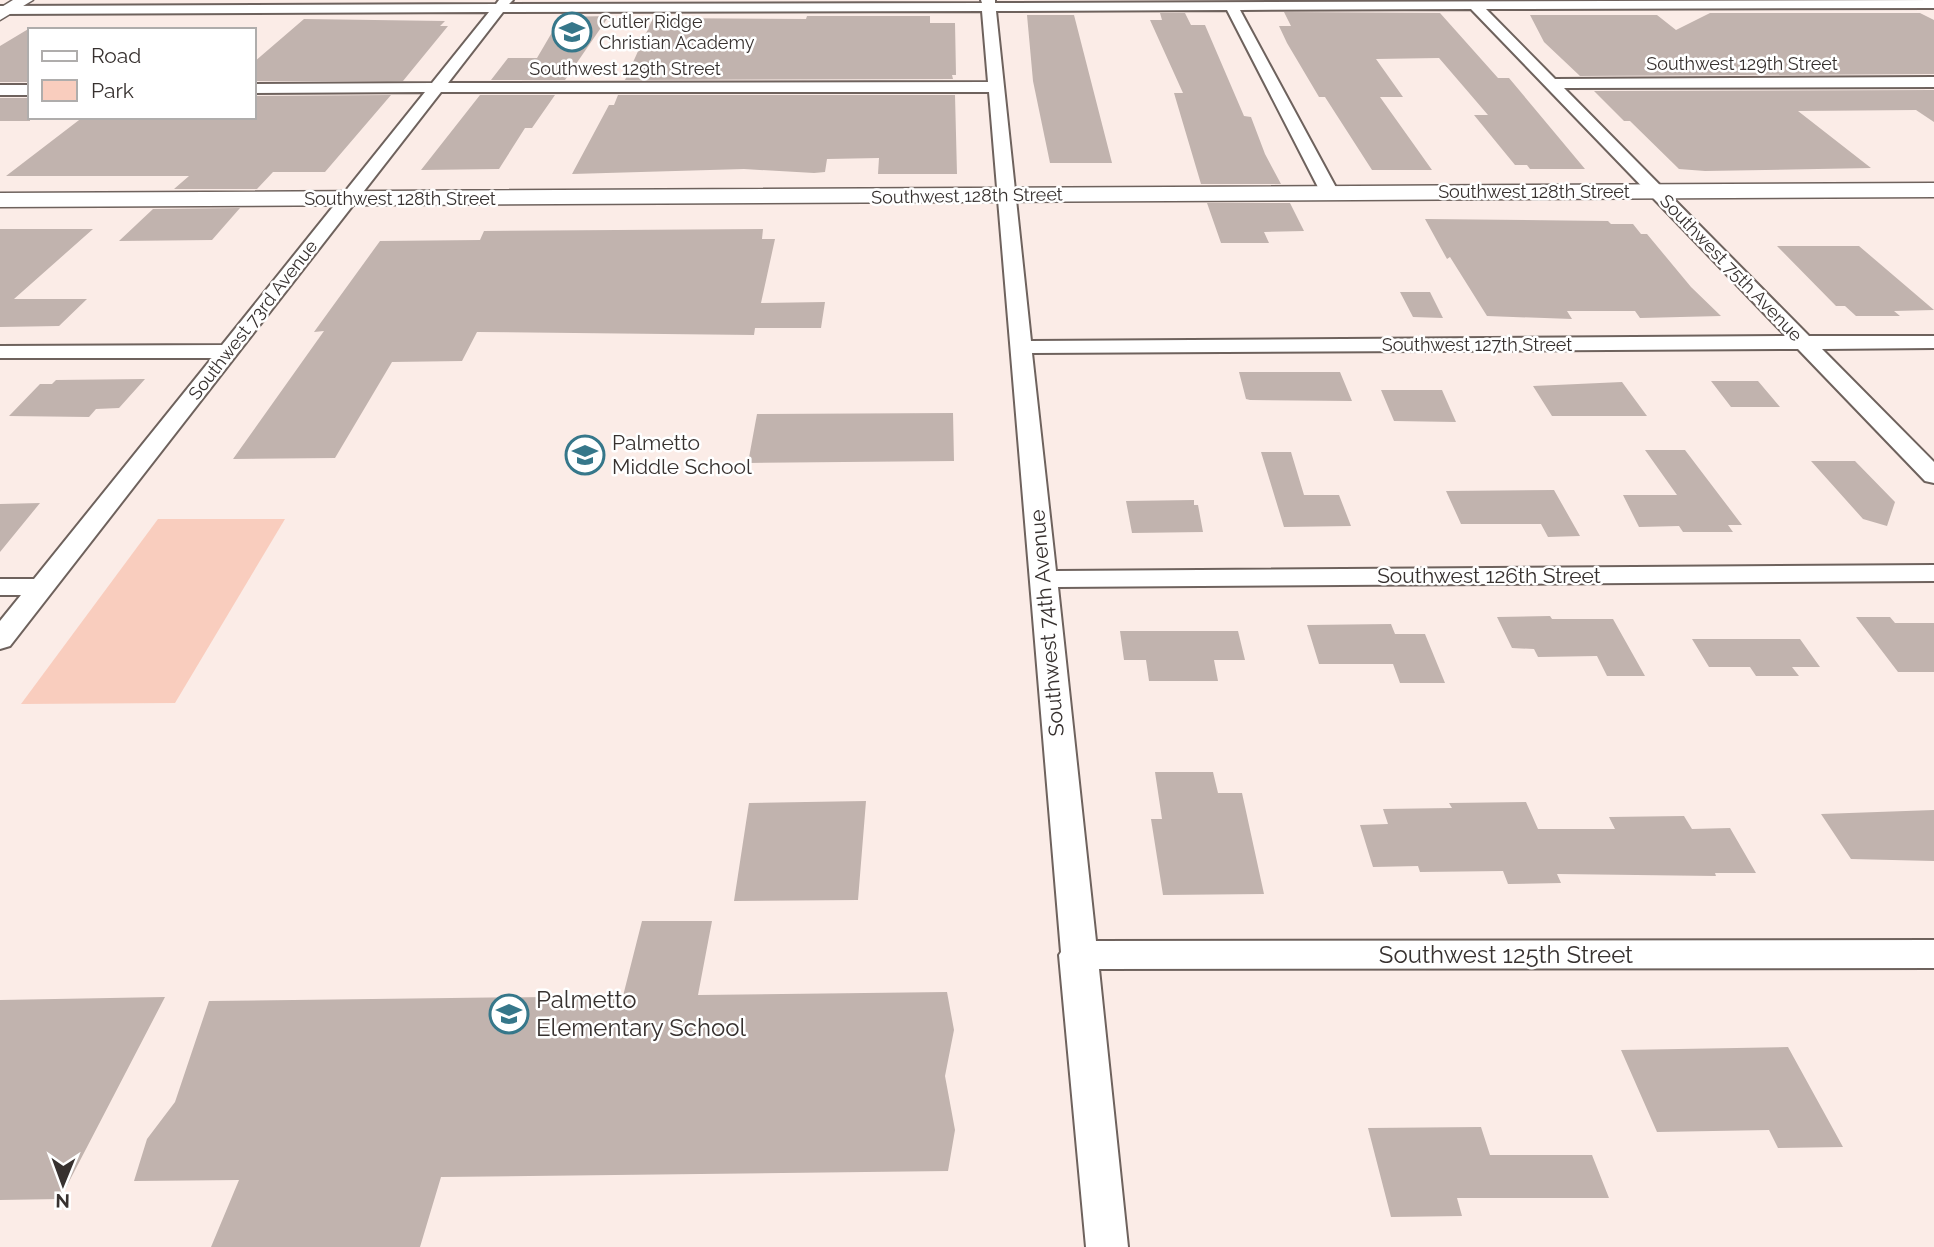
<svg xmlns="http://www.w3.org/2000/svg" width="1934" height="1247" font-family="Raleway,sans-serif">
	<style>
		.green { fill: #f9cdbe }
		.building { fill: #c1b3ae }
		.lines { fill: none; stroke-linecap: round; stroke-linejoin: round }
		.minor-casing { stroke: #6e625d; stroke-width: 4 }
		.tertiary-casing { stroke: #6e625d; stroke-width: 3 }
		.minor { fill: #fff; fill-rule: evenodd }
		.tertiary { fill: #fff; fill-rule: evenodd }
		.labels { text-anchor: middle; stroke-width: 5; stroke-linejoin: round; paint-order: stroke }
		.far-poi-label { font-size: 18px; fill: #37312f; stroke: #fff; text-anchor: start }
		.far-street-label { font-size: 18px; fill: #37312f; stroke: #fff }
		.poi-label { font-size: 21px; fill: #37312f; stroke: #fff; text-anchor: start }
		.street-label { font-size: 21px; fill: #37312f; stroke: #fff }
		.near-street-label { font-size: 24px; fill: #37312f; stroke: #fff }
		.near-poi-label { font-size: 24px; fill: #37312f; stroke: #fff; text-anchor: start }
	</style>
	<rect width="100%" height="100%" fill="#fbece7"/>
	<!-- green -->
	<path class="green" d="M158,519H285L175,703L21,704Z"/>
	<!-- building -->
	<path class="building" d="M1284,12L1440,13L1498,78H1509L1585,169H1530L1527,165H1515L1474,115H1488L1439,58L1376,59L1403,97H1380L1432,170H1372L1325,97H1319L1287,43L1279,26H1291Z
		M1160,13H1185L1191,25H1205L1244,116L1251,117L1265,154L1281,184H1201L1174,93H1183L1150,20H1162Z
		M1710,13H1920L1934,20V74L1580,76L1544,42L1530,15H1657L1676,30Z
		M1027,15H1074L1112,163H1050L1033,81Z
		M609,16L565,80H491L508,58H537L561,17Z
		M807,16H930V23H955L956,75H952L953,79L625,80L653,18L806,19Z
		M304,19L445,21L440,26H448L403,81H254V62Z
		M30,28V82H0V46Z
		M1934,90V122L1916,110L1798,111L1871,168L1705,171L1679,169L1630,121H1624L1594,91Z
		M391,95L325,172H273L257,189H174L189,176H6L83,117H254V96Z
		M480,95H555L532,128H525L499,169L421,170Z
		M618,95H955L957,174H878L879,158L827,159L825,172L814,173L744,169L572,174L609,105H614Z
		M0,98H30V121H0Z
		M1207,203H1290L1304,231L1264,232L1269,243H1221Z
		M240,208L212,240L119,241L153,209Z
		M1425,219L1608,221L1611,224H1633L1641,234H1647L1691,287L1721,316L1640,318L1635,311H1567L1572,319L1487,316L1450,257L1447,259Z
		M0,229H93L14,299H87L59,326L0,327Z
		M763,229L762,239H775L761,303L825,302L821,328H755L754,335L477,332L462,361L392,362L335,458L233,459L324,331L314,332L380,241L480,240L484,231Z
		M1777,246H1859L1934,310L1894,311L1900,316H1856L1845,306H1836Z
		M1400,292H1430L1443,318L1413,317Z
		M1239,372H1340L1352,401L1250,400L1246,399Z
		M145,379L119,408L96,409L89,417L9,416L40,384H52L56,380Z
		M1711,381H1758L1780,407H1731Z
		M1622,382L1647,416H1552L1533,386Z
		M1381,390H1442L1456,422L1394,421Z
		M953,413L954,461L748,463L757,414Z
		M1645,450H1685L1742,525H1728L1733,532H1683L1679,526L1639,527L1623,495H1677Z
		M1261,452H1291L1304,495H1339L1351,526L1284,527Z
		M1811,461H1855L1895,502L1887,526L1863,519Z
		M1554,490L1580,536L1548,537L1541,524H1461L1446,491Z
		M1194,500V505H1198L1203,532L1132,533L1126,501Z
		M40,503L0,552V504Z
		M1550,616L1552,619H1613L1645,676H1607L1597,656L1538,657L1534,649L1512,648L1497,617Z
		M1856,617H1890L1895,623H1934V672H1898Z
		M1391,624L1395,634H1425L1445,683H1400L1393,664H1319L1307,625Z
		M1120,631H1238L1245,660H1214L1218,681H1149L1146,660H1124Z
		M1692,639H1800L1820,667H1792L1799,676H1756L1750,667H1709Z
		M1155,772H1213L1218,793H1242L1264,894L1163,895L1151,819H1162Z
		M866,801L858,900L734,901L749,803Z
		M1526,802L1538,829H1615L1609,817L1684,816L1692,829L1730,828L1756,873H1715L1716,876L1557,874L1561,883L1508,884L1503,871L1420,872L1418,866L1373,867L1360,825L1388,824L1383,809L1452,808L1449,803Z
		M1934,810V861L1851,859L1821,814Z
		M642,921H712L698,995L947,992L954,1030L945,1076L955,1130L948,1171L441,1177L420,1247H211L239,1180L134,1181L147,1139L175,1102L209,1001L623,996Z
		M165,997L60,1199L0,1200V1000Z
		M1788,1047L1843,1147L1778,1148L1769,1130L1657,1132L1621,1050Z
		M1481,1127L1490,1155H1592L1609,1198H1457L1462,1216L1391,1217L1368,1128Z"/>
	<g class="lines">
		<defs>
			<path id="minor" d="M499,0H513L509,4L982,3L981,0H995V3L1934,0V8L1486,9L1555,79L1934,77V87L1564,88L1809,336H1934V348L1822,349L1934,462V483L1925,481L1798,349L1032,353L1056,571L1934,565V581L1058,587L1096,941L1934,940V968L1099,969L1128,1247H1086L1059,955L1061,952L989,92H441L10,646L0,649V621L21,595H0V579H34L212,358H0V346L222,345L425,92L254,93V84L432,83L489,12L0,14V6L496,4ZM1471,9L1786,336L1031,341L996,11L1227,10L1321,193L1330,198L1339,193L1240,10ZM982,11L988,82L448,83L503,12Z
				M0,85H30V95H0Z"/>
			<path id="tertiary" d="M13,0H33L0,20V8Z
				M1934,183V197L0,207V193Z"/>
		</defs>
		<!-- minor casing -->
		<use href="#minor" class="minor-casing"/>
		<!-- tertiary casing -->
		<use href="#tertiary" class="tertiary-casing"/>
		<!-- minor -->
		<use href="#minor" class="minor"/>
		<!-- tertiary -->
		<use href="#tertiary" class="tertiary"/>
	</g>
	<!-- icons -->
	<defs>
		<symbol id="school-ring" viewBox="-11 -11 22 22"><circle r="9.5" fill="#fff" stroke="#36778a" stroke-width="1.5"/><path d="M0-5L7-2L0 1L-7-2ZM-4 1L0 2.5L4 1V4Q0 6-4 4Z" fill="#36778a"/></symbol>
	</defs>
	<g fill-rule="evenodd">
		<use href="#school-ring" x="550" y="10" width="44" height="44"/>
		<use href="#school-ring" x="563" y="433" width="44" height="44"/>
		<use href="#school-ring" x="487" y="992" width="44" height="44"/>
	</g>
	<g class="labels">
		<!-- far-poi labels -->
		<g class="far-poi-label">
			<text x="599" y="28">Cutler Ridge<tspan x="599" dy="21">Christian Academy</tspan></text>
		</g>
		<!-- far-street labels -->
		<g class="far-street-label">
			<text x="1742" y="70">Southwest 129th Street</text>
			<text x="625" y="75">Southwest 129th Street</text>
			<text x="1534" y="198">Southwest 128th Street</text>
			<text transform="translate(967 196) rotate(-1)" y="6">Southwest 128th Street</text>
			<text x="400" y="205">Southwest 128th Street</text>
			<text transform="translate(1731 268) rotate(46)" y="6">Southwest 75th Avenue</text>
			<text transform="translate(253 320) rotate(-52)" y="6">Southwest 73rd Avenue</text>
			<text x="1477" y="351">Southwest 127th Street</text>
		</g>
		<!-- poi labels -->
		<g class="poi-label">
			<text x="612" y="450">Palmetto<tspan x="612" dy="24">Middle School</tspan></text>
		</g>
		<!-- street labels -->
		<g class="street-label">
			<text x="1489" y="583">Southwest 126th Street</text>
			<text transform="translate(1047 623) rotate(-95)" y="7">Southwest 74th Avenue</text>
		</g>
		<!-- near-street labels -->
		<g class="near-street-label">
			<text x="1506" y="963">Southwest 125th Street</text>
		</g>
		<!-- near-poi labels -->
		<g class="near-poi-label">
			<text x="536" y="1008">Palmetto<tspan x="536" dy="28">Elementary School</tspan></text>
		</g>
	</g>
	<!-- legend -->
	<rect x="28" y="28" width="228" height="91" fill="#ffffff" stroke="#afadac" stroke-width="2"/>
	<rect x="42" y="51" width="35" height="10" fill="#ffffff" stroke="#afadac" stroke-width="2"/>
	<text x="91" y="63" font-size="21" fill="#37312f">Road</text>
	<rect x="42" y="80" width="35" height="21" fill="#f9cdbe" stroke="#afadac" stroke-width="2"/>
	<text x="91" y="98" font-size="21" fill="#37312f">Park</text>
	<!-- north arrow -->
	<g transform="translate(63 1184) rotate(181)" stroke="#ffffff" stroke-width="5" paint-order="stroke">
	<path d="M0-5L12 26L0 18L-12 26Z" fill="#37312f"/>
	<text y="-10" font-size="19" font-weight="bold" text-anchor="middle" fill="#37312f">N</text>
	</g>
</svg>
